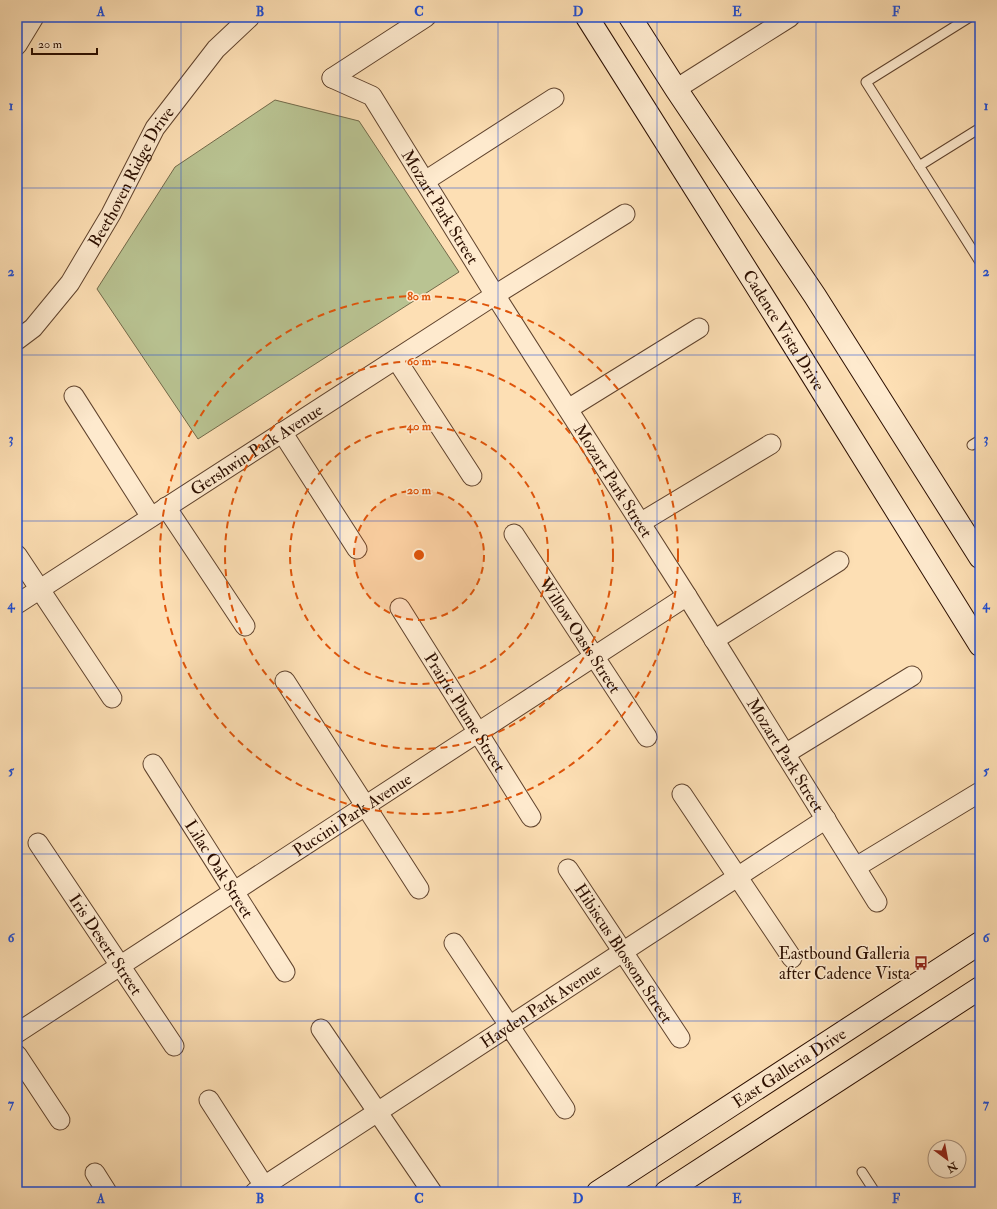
<svg xmlns="http://www.w3.org/2000/svg" width="997" height="1209" font-family="'IM FELL Double Pica',serif">
	<style>
		.green { fill: #b9c392; stroke: #726949 }
		.lines { fill: none; stroke-linecap: round; stroke-linejoin: round }
		.lane-casing { stroke: #60432d; stroke-width: 11 }
		.street-casing { stroke: #60432d; stroke-width: 21 }
		.secondary-casing { stroke: #2c0f00; stroke-width: 24 }
		.lane { stroke: #feeace; stroke-width: 9 }
		.street { stroke: #feeace; stroke-width: 19 }
		.secondary { stroke: #feeace; stroke-width: 22 }
		.grid { fill: none; stroke: #1d4ed8; stroke-width: 1; stroke-opacity: 0.55 }
		.ring { fill: none; stroke: #df550b; stroke-width: 2; stroke-dasharray: 7 5 }
		.labels { text-anchor: middle; stroke-width: 3; stroke-linejoin: round; paint-order: stroke }
		.street-label { font-size: 17px; fill: #2c0f00; stroke: #feeace }
		.poi-label { font-size: 17px; fill: #2c0f00; stroke: #feeace; text-anchor: end }
		.centre { fill: #df550b; stroke: #feeace; stroke-width: 2 }
		.ring-label { font-size: 12px; text-anchor: middle; font-weight: bold; fill: #df550b; stroke: #feeace; stroke-width: 3; stroke-linejoin: round; paint-order: stroke }
		.neatline { fill: none; stroke: #1d4ed8; stroke-width: 1.5 }
		.grid-label { font-size: 13px; text-anchor: middle; font-weight: bold; fill: #1d4ed8 }
	</style>
	<rect width="100%" height="100%" fill="#fddfb4"/>
	<filter id="stains"><feTurbulence type="fractalNoise" baseFrequency=".005" numOctaves="4"/><feColorMatrix values="0 0 0 0 .2 0 0 0 0 .09 0 0 0 0 .02 0 0 0 .5 -.17"/></filter>
	<radialGradient id="worn" r=".72"><stop offset=".6" stop-color="#630" stop-opacity="0"/><stop offset="1" stop-color="#630" stop-opacity=".3"/></radialGradient>
	<!-- green -->
	<path class="green" d="M275,100L359,121L459,272L198,439L97,289L175,167Z"/>
	<g class="lines">
		<defs>
			<path id="lane" d="M970,17L866,82L980,262
				M919,166L980,128
				M972,445L980,440
				M862,1172L875,1192"/>
			<g id="street">
				<path d="M17,45L34,17"/>
				<path id="s1" d="M332,78L372,96L495,295L687,596L877,902"/>
				<path d="M332,78L426,17"/>
				<path d="M676,89L790,17"/>
				<path d="M425,181L554,98"/>
				<path id="s2" d="M17,340L33,328L70,283L111,214L155,128L216,49L250,17"/>
				<path d="M396,359L472,476"/>
				<path d="M74,396L151,517"/>
				<path d="M568,409L699,328"/>
				<path d="M282,432L357,549"/>
				<path d="M166,507L245,626"/>
				<path d="M640,523L771,444"/>
				<path id="s3" d="M514,534L647,737"/>
				<path d="M17,555L112,698"/>
				<path id="s4" d="M17,604L495,295L625,214"/>
				<path id="s5" d="M400,608L531,817"/>
				<path d="M714,640L839,561"/>
				<path d="M285,681L419,889"/>
				<path d="M785,754L912,676"/>
				<path id="s6" d="M153,764L285,972"/>
				<path d="M682,794L792,958"/>
				<path id="s7" d="M38,843L174,1046"/>
				<path d="M856,867L980,792"/>
				<path id="s8" d="M568,869L680,1038"/>
				<path d="M454,943L565,1109"/>
				<path d="M321,1029L432,1192"/>
				<path id="s9" d="M17,1033L687,596"/>
				<path d="M17,1055L60,1120"/>
				<path d="M209,1100L268,1192"/>
				<path d="M95,1173L107,1192"/>
				<path id="s10" d="M255,1192L826,819"/>
			</g>
			<g id="secondary">
				<path id="s11" d="M587,17L778,320L980,645"/>
				<path d="M630,17L676,89L815,296L980,557"/>
				<path id="s12" d="M598,1192L980,943"/>
				<path d="M666,1192L980,988"/>
			</g>
		</defs>
		<!-- lane casing -->
		<use href="#lane" class="lane-casing"/>
		<!-- street casing -->
		<use href="#street" class="street-casing"/>
		<!-- secondary casing -->
		<use href="#secondary" class="secondary-casing"/>
		<!-- lane -->
		<use href="#lane" class="lane"/>
		<!-- street -->
		<use href="#street" class="street"/>
		<!-- secondary -->
		<use href="#secondary" class="secondary"/>
	</g>
	<!-- grid -->
	<path class="grid" d="M181,17V1192M340,17V1192M498,17V1192M657,17V1192M816,17V1192M17,188H980M17,355H980M17,521H980M17,688H980M17,854H980M17,1021H980"/>
	<!-- distance rings -->
	<circle cx="419" cy="555" r="65" fill="#df550b" fill-opacity=".12"/>
	<g class="ring">
		<circle cx="419" cy="555" r="65"/>
		<circle cx="419" cy="555" r="129"/>
		<circle cx="419" cy="555" r="194"/>
		<circle cx="419" cy="555" r="259"/>
	</g>
	<!-- icons -->
	<defs>
		<symbol id="bus-bare" viewBox="-9 -9 18 18"><path d="M-5-6H5V4H4V6H2V4H-2V6H-4V4H-5ZM-3.5-4V0h7V-4ZM-3.5 1.2v1.5H-2V1.2ZM2 1.2v1.5H3.5V1.2Z" fill="#8f2418" stroke="#feeace" stroke-width="2.5" paint-order="stroke"/></symbol>
	</defs>
	<g fill-rule="evenodd">
		<use href="#bus-bare" x="911" y="953" width="20" height="20"/>
	</g>
	<g class="labels">
		<!-- street labels -->
		<g class="street-label">
			<text dy="6" stroke="none"><textPath href="#s2" startOffset="201">Beethoven Ridge Drive</textPath></text>
			<text dy="6" stroke="none"><textPath href="#s1" startOffset="174">Mozart Park Street</textPath></text>
			<text dy="6" stroke="none"><textPath href="#s11" startOffset="370">Cadence Vista Drive</textPath></text>
			<text dy="6" stroke="none"><textPath href="#s4" startOffset="285">Gershwin Park Avenue</textPath></text>
			<text dy="6" stroke="none"><textPath href="#s1" startOffset="498">Mozart Park Street</textPath></text>
			<text dy="6" stroke="none"><textPath href="#s3" startOffset="121">Willow Oasis Street</textPath></text>
			<text dy="6" stroke="none"><textPath href="#s5" startOffset="123">Prairie Plume Street</textPath></text>
			<text dy="6" stroke="none"><textPath href="#s1" startOffset="822">Mozart Park Street</textPath></text>
			<text dy="6" stroke="none"><textPath href="#s9" startOffset="400">Puccini Park Avenue</textPath></text>
			<text dy="6" stroke="none"><textPath href="#s6" startOffset="124">Lilac Oak Street</textPath></text>
			<text dy="6" stroke="none"><textPath href="#s7" startOffset="122">Iris Desert Street</textPath></text>
			<text dy="6" stroke="none"><textPath href="#s8" startOffset="101">Hibiscus Blossom Street</textPath></text>
			<text dy="6" stroke="none"><textPath href="#s10" startOffset="341">Hayden Park Avenue</textPath></text>
			<text dy="6" stroke="none"><textPath href="#s12" startOffset="228">East Galleria Drive</textPath></text>
		</g>
		<!-- poi labels -->
		<g class="poi-label">
			<text x="910" y="959">Eastbound Galleria<tspan x="910" dy="20">after Cadence Vista</tspan></text>
		</g>
	</g>
	<circle cx="419" cy="555" r="6" class="centre"/>
	<g class="ring-label">
		<text x="419" y="300">80 m</text>
		<text x="419" y="365">60 m</text>
		<text x="419" y="430">40 m</text>
		<text x="419" y="494">20 m</text>
	</g>
	<!-- margin -->
	<rect width="997" height="1209" fill="none" stroke="#fddfb4" stroke-width="44"/>
	<!-- north arrow -->
	<g transform="translate(947 1159) rotate(148)"><circle r="19" fill="#feeace" stroke="#aa927c"/>
	<path d="M0-3L7 15L0 10L-7 15Z" fill="#8f2418"/>
	<text y="-6" font-size="11" font-weight="bold" text-anchor="middle" fill="#2c0f00">N</text>
	</g>
	<!-- scale -->
	<path d="M32 48v6h65v-6" fill="none" stroke="#2c0f00" stroke-width="2"/>
	<text x="38" y="48" font-size="12" fill="#2c0f00" stroke="#feeace" stroke-width="3" paint-order="stroke">20 m</text>
	<rect x="22" y="22" width="953" height="1165" class="neatline"/>
	<g class="grid-label">
		<text x="101" y="16">A</text>
		<text x="260" y="16">B</text>
		<text x="419" y="16">C</text>
		<text x="578" y="16">D</text>
		<text x="737" y="16">E</text>
		<text x="896" y="16">F</text>
		<text x="11" y="110">1</text>
		<text x="986" y="110">1</text>
		<text x="11" y="276">2</text>
		<text x="986" y="276">2</text>
		<text x="11" y="443">3</text>
		<text x="986" y="443">3</text>
		<text x="11" y="609">4</text>
		<text x="986" y="609">4</text>
		<text x="11" y="775">5</text>
		<text x="986" y="775">5</text>
		<text x="11" y="942">6</text>
		<text x="986" y="942">6</text>
		<text x="11" y="1108">7</text>
		<text x="986" y="1108">7</text>
		<text x="101" y="1203">A</text>
		<text x="260" y="1203">B</text>
		<text x="419" y="1203">C</text>
		<text x="578" y="1203">D</text>
		<text x="737" y="1203">E</text>
		<text x="896" y="1203">F</text>
	</g>
	<rect width="100%" height="100%" filter="url(#stains)"/>
	<rect width="100%" height="100%" fill="url(#worn)"/>
</svg>
